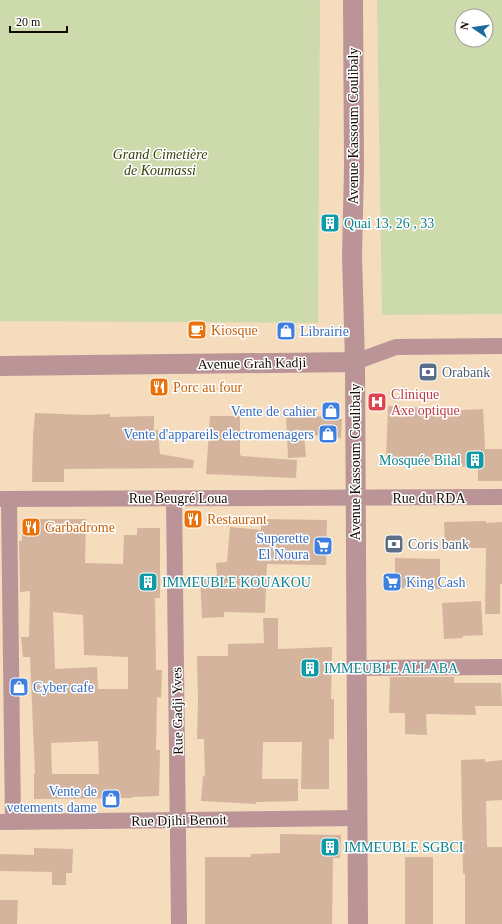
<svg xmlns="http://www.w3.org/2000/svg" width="502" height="924" font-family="Georgia,serif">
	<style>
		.green { fill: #cddaac; fill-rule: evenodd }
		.building { fill: #d5b49d; fill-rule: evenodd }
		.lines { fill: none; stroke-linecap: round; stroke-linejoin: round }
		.minor { stroke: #ba9497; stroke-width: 16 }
		.tertiary { stroke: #ba9497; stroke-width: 20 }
		.labels { text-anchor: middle; stroke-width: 3; stroke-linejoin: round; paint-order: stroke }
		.street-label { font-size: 14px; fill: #130b03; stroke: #fff }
		.park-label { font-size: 14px; font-style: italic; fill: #354007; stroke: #fff }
		.culture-label { font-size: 14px; fill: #0d838f; stroke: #fff; text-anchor: start }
		.food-label { font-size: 14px; fill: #c56008; stroke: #fff; text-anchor: start }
		.shop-label { font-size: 14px; fill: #366cbe; stroke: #fff; text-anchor: end }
		.service-label { font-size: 14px; fill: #4e5e75; stroke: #fff; text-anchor: start }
		.health-label { font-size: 14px; fill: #be3a42; stroke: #fff; text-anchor: start }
	</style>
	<rect width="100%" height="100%" fill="#f4dcbd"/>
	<!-- green -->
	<path class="green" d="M0,0H320L318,323L0,321Z
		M377,0H502V314L382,315ZM462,16H486V40H462Z"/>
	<!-- building -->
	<path class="building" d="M388,406L426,408V412L483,409L485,449H502V481H478V467L448,466V460L386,458Z
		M35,413L88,415L110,414V417L154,416V431L158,430L160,454L194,460L193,468L64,469V482H32L33,436Z
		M299,414L342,419L341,438L304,434L306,457L288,458L286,416H299Z
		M210,416H240V455H241V456L297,460L296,478L206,474Z
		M22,519H86L85,563L123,564L124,535H137V528H160V598H155L156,670H162L161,698L157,697L156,750H160L159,796L132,797V798L34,799V774H35L30,657H23L21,637H29L30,591L20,592L19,541H22ZM53,612L83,615L84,655L128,657V689H98L97,667L55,669ZM98,741L99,774H52L51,743Z
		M261,519L327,520L326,565L267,564L265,613L224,612V617L202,618L200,576L217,575L216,563L227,562L230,527L261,530Z
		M486,521V523L502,522V584H500V614H485L486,548H445L444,522Z
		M395,558L440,559V589L395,588Z
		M481,601L483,635L463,636V638L444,639L442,603Z
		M263,618H278V649L332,647L331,699H334V739H329V789H301L302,742H263L262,779H298V801L256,802V804L201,801L203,776H205L204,739H197L198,699L197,656H228V644L264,643Z
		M390,677H454V683H501L502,706H475L476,715L426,714L427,735L405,734V713H389Z
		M485,759V762L502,760V800L486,801L487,847H502V924H465V874H463L461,760Z
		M280,834L341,835L340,858H333L332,924H205V857H251V854L280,853Z
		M34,848L73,849L72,873H66V885H52V872L0,871V854L34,855Z
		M405,857H433V924H405Z
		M0,900H18L17,924H0Z"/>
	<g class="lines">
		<!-- minor -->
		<path class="minor" d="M355,362L396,347L502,346
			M174,498L179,924
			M0,499L502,497
			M9,499L13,822
			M356,668L502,667
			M0,822L357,818"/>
		<!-- tertiary -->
		<path class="tertiary" d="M353,0L354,168L352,256L355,362L358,924
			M0,366L355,362"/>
	</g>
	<!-- icons -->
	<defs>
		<symbol id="building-square" viewBox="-11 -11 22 22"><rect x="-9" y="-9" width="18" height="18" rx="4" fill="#0f9aa8" stroke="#fff"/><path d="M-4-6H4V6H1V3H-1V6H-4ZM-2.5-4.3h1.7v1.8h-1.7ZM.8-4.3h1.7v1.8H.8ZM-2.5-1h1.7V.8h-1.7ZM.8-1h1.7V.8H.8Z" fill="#fff"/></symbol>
		<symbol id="cafe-square" viewBox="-11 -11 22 22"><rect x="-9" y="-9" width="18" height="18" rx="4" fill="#e8710a" stroke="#fff"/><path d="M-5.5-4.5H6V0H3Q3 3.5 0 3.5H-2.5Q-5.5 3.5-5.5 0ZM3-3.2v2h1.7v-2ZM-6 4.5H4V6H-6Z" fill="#fff"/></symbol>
		<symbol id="shop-square" viewBox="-11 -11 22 22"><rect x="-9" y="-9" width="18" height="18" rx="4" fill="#3f7fe0" stroke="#fff"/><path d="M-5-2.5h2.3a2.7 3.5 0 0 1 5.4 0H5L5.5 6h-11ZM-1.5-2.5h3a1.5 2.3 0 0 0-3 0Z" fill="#fff"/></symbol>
		<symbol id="bank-square" viewBox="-11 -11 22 22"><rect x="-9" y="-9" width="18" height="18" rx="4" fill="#5c6f8a" stroke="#fff"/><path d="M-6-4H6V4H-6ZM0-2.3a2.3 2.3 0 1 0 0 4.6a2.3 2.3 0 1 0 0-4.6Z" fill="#fff"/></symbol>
		<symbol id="restaurant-square" viewBox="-11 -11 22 22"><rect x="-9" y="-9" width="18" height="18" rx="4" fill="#e8710a" stroke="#fff"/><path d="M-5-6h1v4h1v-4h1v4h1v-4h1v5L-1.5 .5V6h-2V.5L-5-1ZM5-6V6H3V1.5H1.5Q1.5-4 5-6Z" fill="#fff"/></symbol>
		<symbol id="hospital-square" viewBox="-11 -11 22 22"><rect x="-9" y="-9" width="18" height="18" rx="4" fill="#e0444e" stroke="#fff"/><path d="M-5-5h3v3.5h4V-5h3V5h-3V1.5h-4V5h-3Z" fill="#fff"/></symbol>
		<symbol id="supermarket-square" viewBox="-11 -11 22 22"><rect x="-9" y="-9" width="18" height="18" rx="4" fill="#3f7fe0" stroke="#fff"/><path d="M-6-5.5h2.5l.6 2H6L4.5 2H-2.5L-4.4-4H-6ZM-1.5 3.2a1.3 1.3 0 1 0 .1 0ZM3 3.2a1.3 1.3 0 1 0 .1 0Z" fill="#fff"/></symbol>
	</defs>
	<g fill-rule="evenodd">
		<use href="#building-square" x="319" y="212" width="22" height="22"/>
		<use href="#cafe-square" x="186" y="319" width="22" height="22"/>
		<use href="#shop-square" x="275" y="320" width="22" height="22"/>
		<use href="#bank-square" x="417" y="361" width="22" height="22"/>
		<use href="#restaurant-square" x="148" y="376" width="22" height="22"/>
		<use href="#hospital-square" x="366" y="391" width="22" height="22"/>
		<use href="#shop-square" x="320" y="400" width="22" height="22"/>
		<use href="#shop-square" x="317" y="423" width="22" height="22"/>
		<use href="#building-square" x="464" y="449" width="22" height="22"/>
		<use href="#restaurant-square" x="182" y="508" width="22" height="22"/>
		<use href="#restaurant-square" x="20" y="516" width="22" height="22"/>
		<use href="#bank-square" x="383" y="533" width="22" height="22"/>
		<use href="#supermarket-square" x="312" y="535" width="22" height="22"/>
		<use href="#building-square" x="137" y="571" width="22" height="22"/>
		<use href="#supermarket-square" x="381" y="571" width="22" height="22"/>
		<use href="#building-square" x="299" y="657" width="22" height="22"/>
		<use href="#shop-square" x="8" y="676" width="22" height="22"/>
		<use href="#shop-square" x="100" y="788" width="22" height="22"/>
		<use href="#building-square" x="319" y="836" width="22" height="22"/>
	</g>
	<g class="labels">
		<!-- street labels -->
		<g class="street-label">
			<text transform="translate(353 126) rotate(-90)" y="5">Avenue Kassoum Coulibaly</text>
			<text transform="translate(252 363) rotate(-1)" y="5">Avenue Grah Kadji</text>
			<text transform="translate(355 462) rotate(-90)" y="5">Avenue Kassoum Coulibaly</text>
			<text x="178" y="503">Rue Beugré Loua</text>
			<text x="429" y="503">Rue du RDA</text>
			<text transform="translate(177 711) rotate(-91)" y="5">Rue Gadji Yves</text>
			<text transform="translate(179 820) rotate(-1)" y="5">Rue Djihi Benoit</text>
		</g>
		<!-- park labels -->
		<g class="park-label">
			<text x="160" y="159">Grand Cimetière<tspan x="160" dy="16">de Koumassi</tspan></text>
		</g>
		<!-- culture labels -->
		<g class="culture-label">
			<text x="344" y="228">Quai 13, 26 , 33</text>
			<text x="461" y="465" text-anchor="end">Mosquée Bilal</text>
			<text x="162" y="587">IMMEUBLE KOUAKOU</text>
			<text x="324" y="673">IMMEUBLE ALLABA</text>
			<text x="344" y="852">IMMEUBLE SGBCI</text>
		</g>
		<!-- food labels -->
		<g class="food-label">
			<text x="211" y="335">Kiosque</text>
			<text x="173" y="392">Porc au four</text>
			<text x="207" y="524">Restaurant</text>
			<text x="45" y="532">Garbadrome</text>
		</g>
		<!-- shop labels -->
		<g class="shop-label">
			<text x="300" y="336" text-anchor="start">Librairie</text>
			<text x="317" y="416">Vente de cahier</text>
			<text x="314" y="439">Vente d'appareils electromenagers</text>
			<text x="309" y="543">Superette<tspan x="309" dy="16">El Noura</tspan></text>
			<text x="406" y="587" text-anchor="start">King Cash</text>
			<text x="33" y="692" text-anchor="start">Cyber cafe</text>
			<text x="97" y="796">Vente de<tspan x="97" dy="16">vetements dame</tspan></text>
		</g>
		<!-- service labels -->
		<g class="service-label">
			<text x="442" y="377">Orabank</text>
			<text x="408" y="549">Coris bank</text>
		</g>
		<!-- health labels -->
		<g class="health-label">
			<text x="391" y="399">Clinique<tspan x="391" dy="16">Axe optique</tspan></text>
		</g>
	</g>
	<!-- north arrow -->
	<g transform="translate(474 28) rotate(283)"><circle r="19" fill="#ffffff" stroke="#a19d9a"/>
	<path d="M0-3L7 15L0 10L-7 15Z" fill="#196b9c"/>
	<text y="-6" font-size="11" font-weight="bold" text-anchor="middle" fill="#130b03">N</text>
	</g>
	<!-- scale -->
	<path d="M10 26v6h57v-6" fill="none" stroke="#130b03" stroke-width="2"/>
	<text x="16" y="26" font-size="12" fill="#130b03" stroke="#ffffff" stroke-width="3" paint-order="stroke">20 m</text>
</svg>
